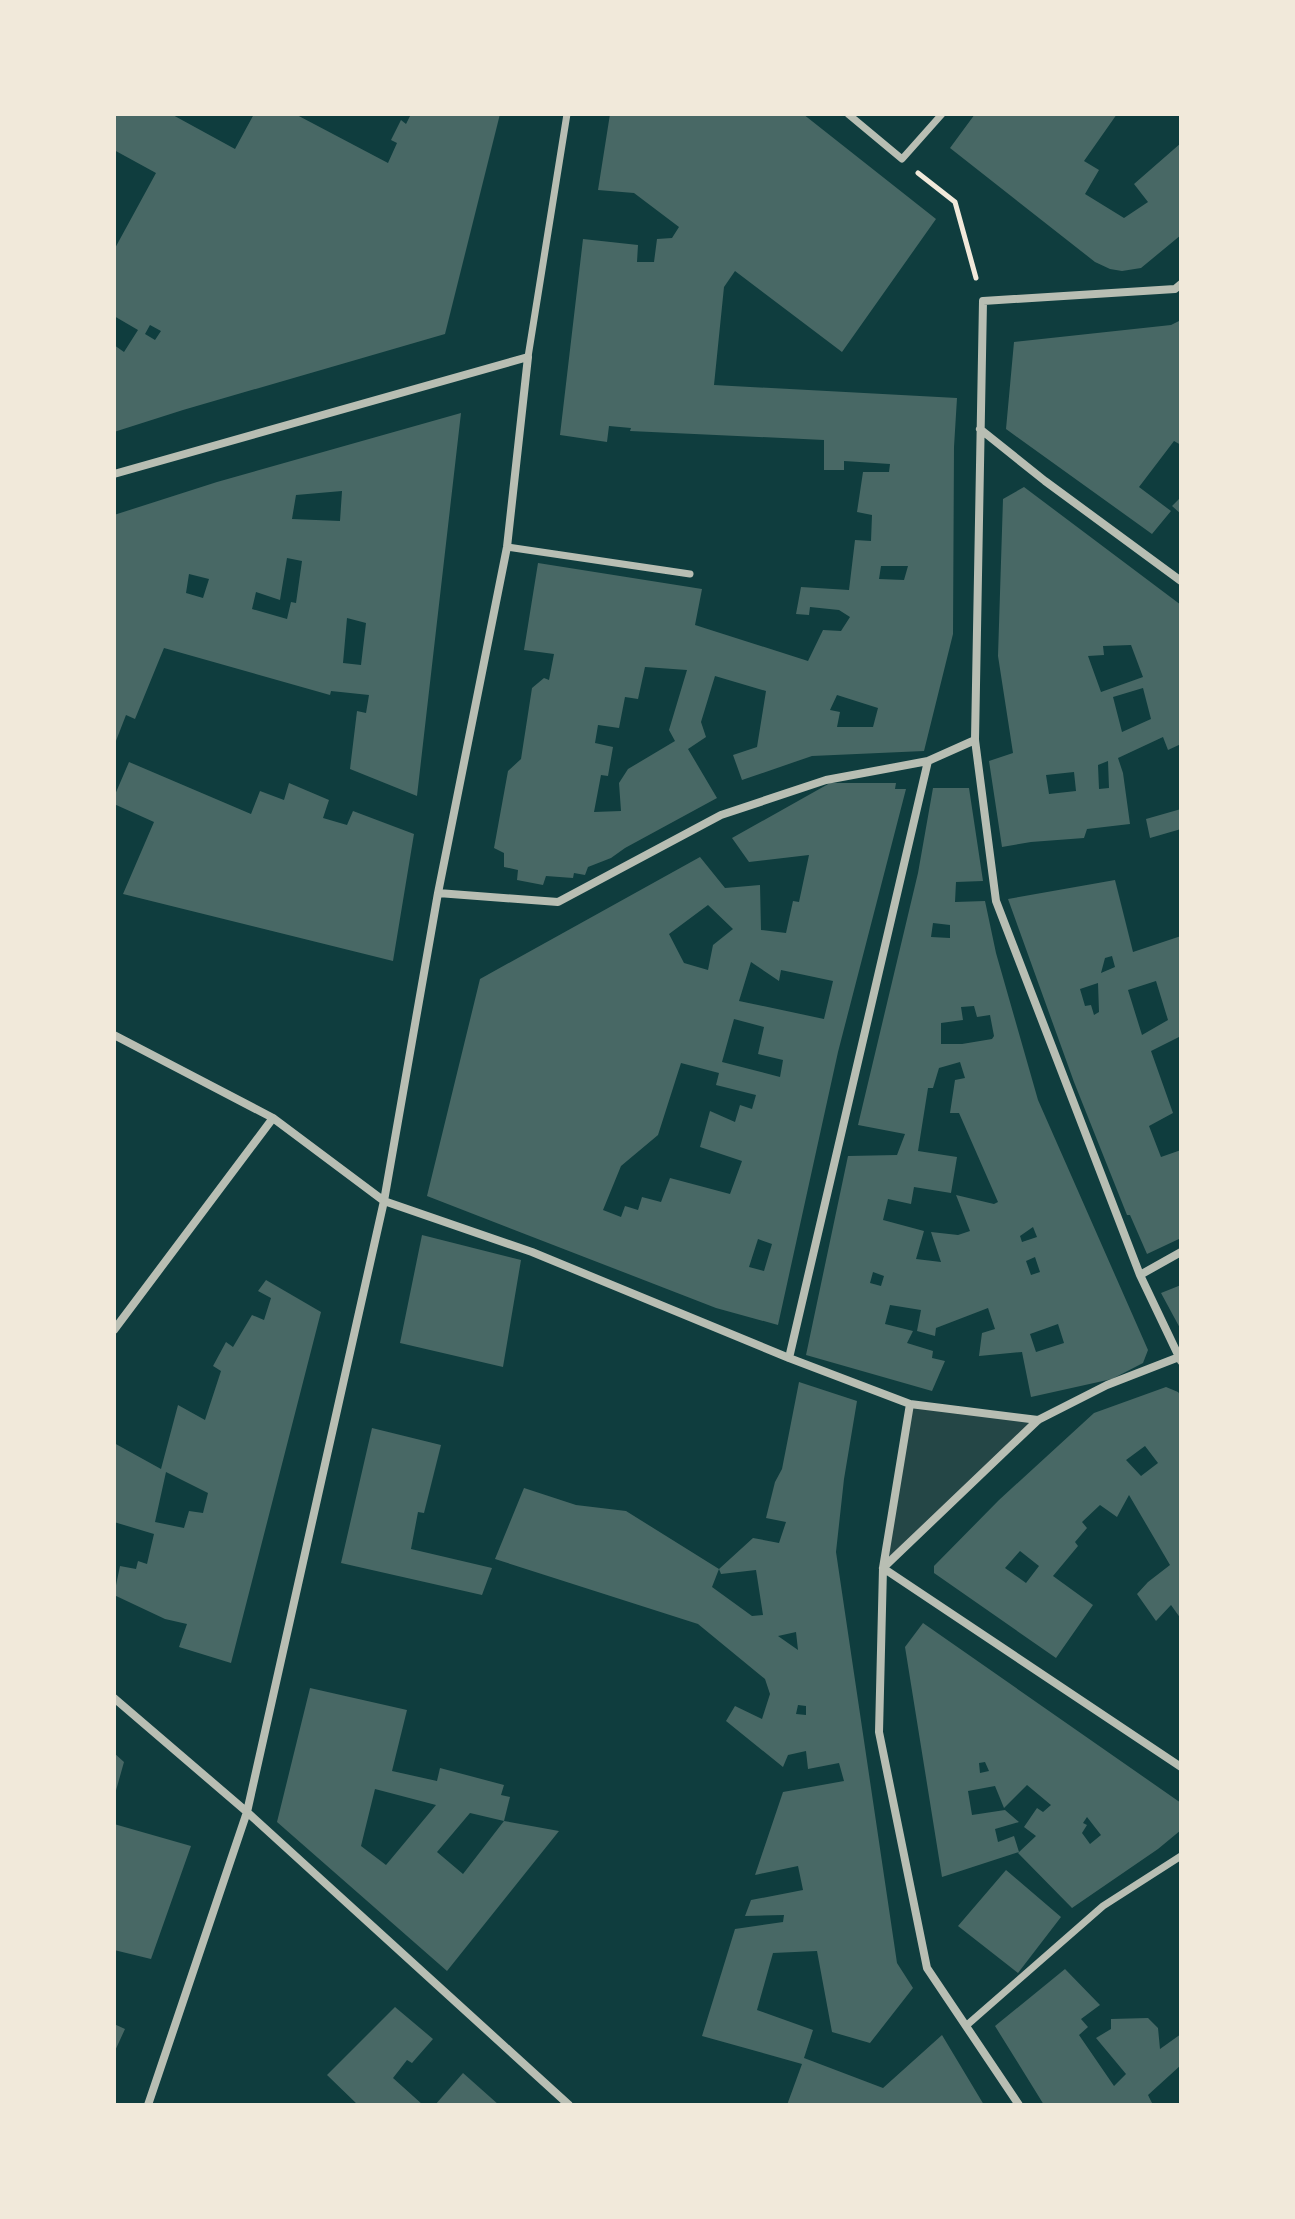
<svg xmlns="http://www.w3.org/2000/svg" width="1295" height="2219" font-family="'Golos Text',sans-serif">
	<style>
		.green { fill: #244646 }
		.building { fill: #486865; fill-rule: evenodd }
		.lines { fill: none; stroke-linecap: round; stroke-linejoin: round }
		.path { stroke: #f1e9da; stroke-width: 5 }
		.pedestrian { stroke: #b8beb3; stroke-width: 7 }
		.minor { stroke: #b8beb3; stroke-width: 8 }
	</style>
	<rect width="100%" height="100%" fill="#0f3d3e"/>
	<!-- green -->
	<path class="green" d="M910,1404L1038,1420L883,1567Z"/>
	<!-- building -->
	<path class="building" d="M114,114H171L235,149L254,114H295L388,163L397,143L391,140L401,120L406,124L411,114H500L445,334L183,410L114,432V345L124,352L138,330L114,316V250L156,173L114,150ZM150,325L161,331L155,340L145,334Z
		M610,114H803L936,219L842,352L735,271L724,287L714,385L957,398L954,447L953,634L924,751L812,756L742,780L733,755L757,747L766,691L715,676L701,722L706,737L688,749L717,798L625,848L611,858L588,867L585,875L574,873L573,878L546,876L543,885L517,880L518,870L504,867V853L494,848L508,771L521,759L532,688L544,678L549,680L554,654L524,650L538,563L702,589L695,625L808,661L823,630L841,631L850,617L839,610L810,607L809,615L796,614L801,587L849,590L855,540L871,541L872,515L857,512L863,472H889L890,464L844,461V470H824V440L630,431L631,428L609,426L607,442L560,435L583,239L638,245L637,262H654L657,239L672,238L679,227L634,193L598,190ZM881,566H908L904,580L879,579ZM645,667L687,670L669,730L675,741L628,769L619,783L621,811L594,812L601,775L608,776L613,747L595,743L598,725L619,728L625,697L638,699ZM837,695L878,708L873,727H837L840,712L830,710Z
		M975,114H1117L1084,161L1099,170L1085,194L1124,218L1148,202L1134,184L1181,143V235L1141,268L1122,271L1110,269L1095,262L950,148Z
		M1181,320V445L1174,441L1139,487L1171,511L1152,534L1006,429L1014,342L1171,325Z
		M461,413L417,796L350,769L357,711L366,713L369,695L331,691L330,695L164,648L135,719L126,715L114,746V515L217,482ZM342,491L340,521L292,519L296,495ZM287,558L302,561L296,603L291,602L287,619L252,609L256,592L280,600ZM189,574L209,579L203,598L186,593ZM347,618L366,623L361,665L343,663Z
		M1024,487L1181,605V744L1168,750L1163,737L1118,758L1123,773L1130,824L1087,829L1084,838L1031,842L1002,847L989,761L1013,753L998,656L1003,499ZM1131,645L1143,677L1101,692L1088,656L1104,655L1103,646ZM1143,688L1151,719L1122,732L1113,697ZM1108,761L1109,788L1099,789L1098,765ZM1074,772L1076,791L1049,794L1046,775Z
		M1179,499L1181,500V514L1172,506Z
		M129,762L251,814L260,791L284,800L289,783L329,800L323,818L347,825L353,811L414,834L393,961L123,894L154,822L114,804V797Z
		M830,783H896L895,789H906L838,1052L778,1325L716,1308L427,1196L480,979L700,857L725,888L760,885L761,930L786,933L793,901L799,902L809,855L749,862L732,838ZM708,905L733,929L713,945L708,970L684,963L669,934ZM751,962L779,981L781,970L833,981L824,1019L739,1001ZM734,1019L764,1027L758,1054L783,1060L780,1077L722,1062ZM681,1063L719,1073L716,1085L756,1095L752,1109L740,1105L735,1122L710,1111L700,1147L742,1161L730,1194L670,1178L661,1202L642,1197L638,1210L625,1206L621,1217L603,1210L621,1166L658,1135ZM758,1239L772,1244L764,1271L749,1267Z
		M933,788H969L983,881L956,882L955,902L985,901L996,953L1038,1100L1148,1350L1143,1363L1112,1379L1031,1397L1022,1352L979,1356L982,1333L995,1329L988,1308L936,1328L935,1336L917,1331L921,1310L890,1305L885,1324L913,1331L907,1343L933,1351L932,1358L945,1361L932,1391L806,1355L848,1156L897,1155L905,1134L858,1125L918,873ZM933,923L950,925V938L931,937ZM974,1006L977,1017L990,1015L994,1036L992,1039L962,1044H941V1023L963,1020L961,1007ZM960,1062L965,1078L955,1080L950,1113H959L998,1202L994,1204L956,1195L970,1231L958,1235L931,1232L941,1262L916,1259L924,1231L883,1220L888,1199L911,1204L914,1187L951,1193L957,1157L918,1151L928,1088H933L939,1068ZM1033,1227L1037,1237L1022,1242L1020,1236ZM1035,1257L1040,1272L1031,1275L1026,1261ZM873,1272L884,1276L881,1286L870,1283ZM1058,1324L1064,1343L1036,1352L1030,1334Z
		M1181,809V829L1150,838L1146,819Z
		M1115,880L1133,952L1181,936V1036L1151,1051L1173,1113L1149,1126L1161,1157L1181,1150V1238L1147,1254L1130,1215H1127L1074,1082L1008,899ZM1112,956L1115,967L1101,973L1105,958ZM1156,981L1168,1020L1142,1035L1128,990ZM1098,983L1099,1012L1094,1015L1091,1005L1085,1006L1080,989Z
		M422,1235L521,1260L503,1367L400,1343Z
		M266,1280L321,1312L231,1663L179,1647L187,1624L165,1619L114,1595L120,1566L136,1569L138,1561L147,1564L154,1534L114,1522V1443L161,1469L178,1405L205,1420L221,1371L213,1366L226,1342L233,1347L252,1315L264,1320L271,1298L258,1291ZM166,1472L208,1493L203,1513L189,1511L184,1528L155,1522Z
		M1181,1285V1330L1161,1293Z
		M799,1382L857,1401L844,1479L836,1552L897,1963L913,1988L870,2043L832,2032L817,1951L773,1953L757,2010L813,2030L804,2058L883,2088L942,2035L984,2105H787L802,2064L702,2036L735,1929L783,1922L784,1915L745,1916L751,1900L803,1890L798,1866L755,1875L783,1792L844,1781L839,1763L808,1769L806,1751L788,1755L783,1767L726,1721L735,1706L762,1719L770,1694L765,1679L698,1624L495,1559L524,1488L576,1505L626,1511L719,1569L712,1587L752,1616L763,1615L756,1570L721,1574L719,1569L753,1538L779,1543L786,1522L766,1518L775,1482L782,1469ZM796,1632L798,1650L778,1636ZM798,1705L806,1706V1715L796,1714Z
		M1166,1387L1178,1392L1181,1396V1619L1171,1605L1156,1621L1137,1594L1148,1582L1170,1565L1129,1495L1117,1517L1100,1505L1082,1522L1087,1528L1075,1542L1078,1546L1053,1576L1093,1605L1056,1658L934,1573V1566L999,1500L1094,1413ZM1145,1446L1158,1463L1141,1476L1126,1460ZM1020,1551L1039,1566L1026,1583L1005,1568Z
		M372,1428L441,1445L424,1513L418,1512L411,1549L492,1568L482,1595L341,1563Z
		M923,1623L1181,1803V1830L1158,1849L1072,1908L1018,1853L1036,1836L1024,1827L1037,1808L1043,1812L1051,1805L1027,1785L1004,1808L995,1786L968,1791L972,1815L1005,1810L1019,1822L995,1829L998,1842L1014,1836L1019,1852L942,1877L905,1647ZM985,1762L989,1771L980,1773L979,1763ZM1087,1817L1101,1835L1090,1844L1082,1833L1087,1825L1083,1823Z
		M310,1688L407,1710L392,1771L437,1781L440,1768L504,1785L501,1795L510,1797L504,1821L559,1831L447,1971L277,1822ZM375,1789L436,1805L386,1865L361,1846ZM470,1813L504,1821L463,1874L437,1852Z
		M114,1753L124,1762L115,1794H114Z
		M114,1824L191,1846L151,1959L114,1950Z
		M1006,1870L1061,1917L1018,1973L958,1926Z
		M1065,1969L1100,2005L1081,2019L1088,2027L1079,2035L1114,2086L1126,2074L1096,2038L1111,2029V2019L1148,2018L1158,2028L1160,2049L1181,2034V2065L1148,2095L1153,2105H1044L995,2026Z
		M395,2007L433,2039L412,2063L407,2060L393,2078L423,2105H358L327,2075Z
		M114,2024L125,2029L114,2053Z
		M463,2073L499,2105H435Z"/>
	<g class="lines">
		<!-- path -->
		<path class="path" d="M918,173L955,202L976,278"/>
		<!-- pedestrian -->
		<path class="pedestrian" d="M848,114L902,159L942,114
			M528,357L567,114
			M507,547L690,574
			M967,2025L1103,1906L1181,1856"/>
		<!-- minor -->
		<path class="minor" d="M1181,284L1175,289L983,301L975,740L996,901L1140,1275L1181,1361
			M980,429L1045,481L1181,581
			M114,474L528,357L507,547L438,893L384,1201L247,1812L148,2105
			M438,893L558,902L721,815L826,780L928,761L975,740
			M114,1035L273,1118L384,1201L532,1252L789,1358L910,1404L1038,1420
			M1140,1275L1181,1252
			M114,1330L273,1118
			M789,1358L928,761
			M910,1404L883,1568L879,1732L927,1968L1019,2105
			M884,1567L1038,1420L1107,1385L1179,1357
			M883,1568L1181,1767
			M114,1698L247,1812L569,2105"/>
	</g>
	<!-- border -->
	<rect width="1295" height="2219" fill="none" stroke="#f1e9da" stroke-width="232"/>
</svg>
